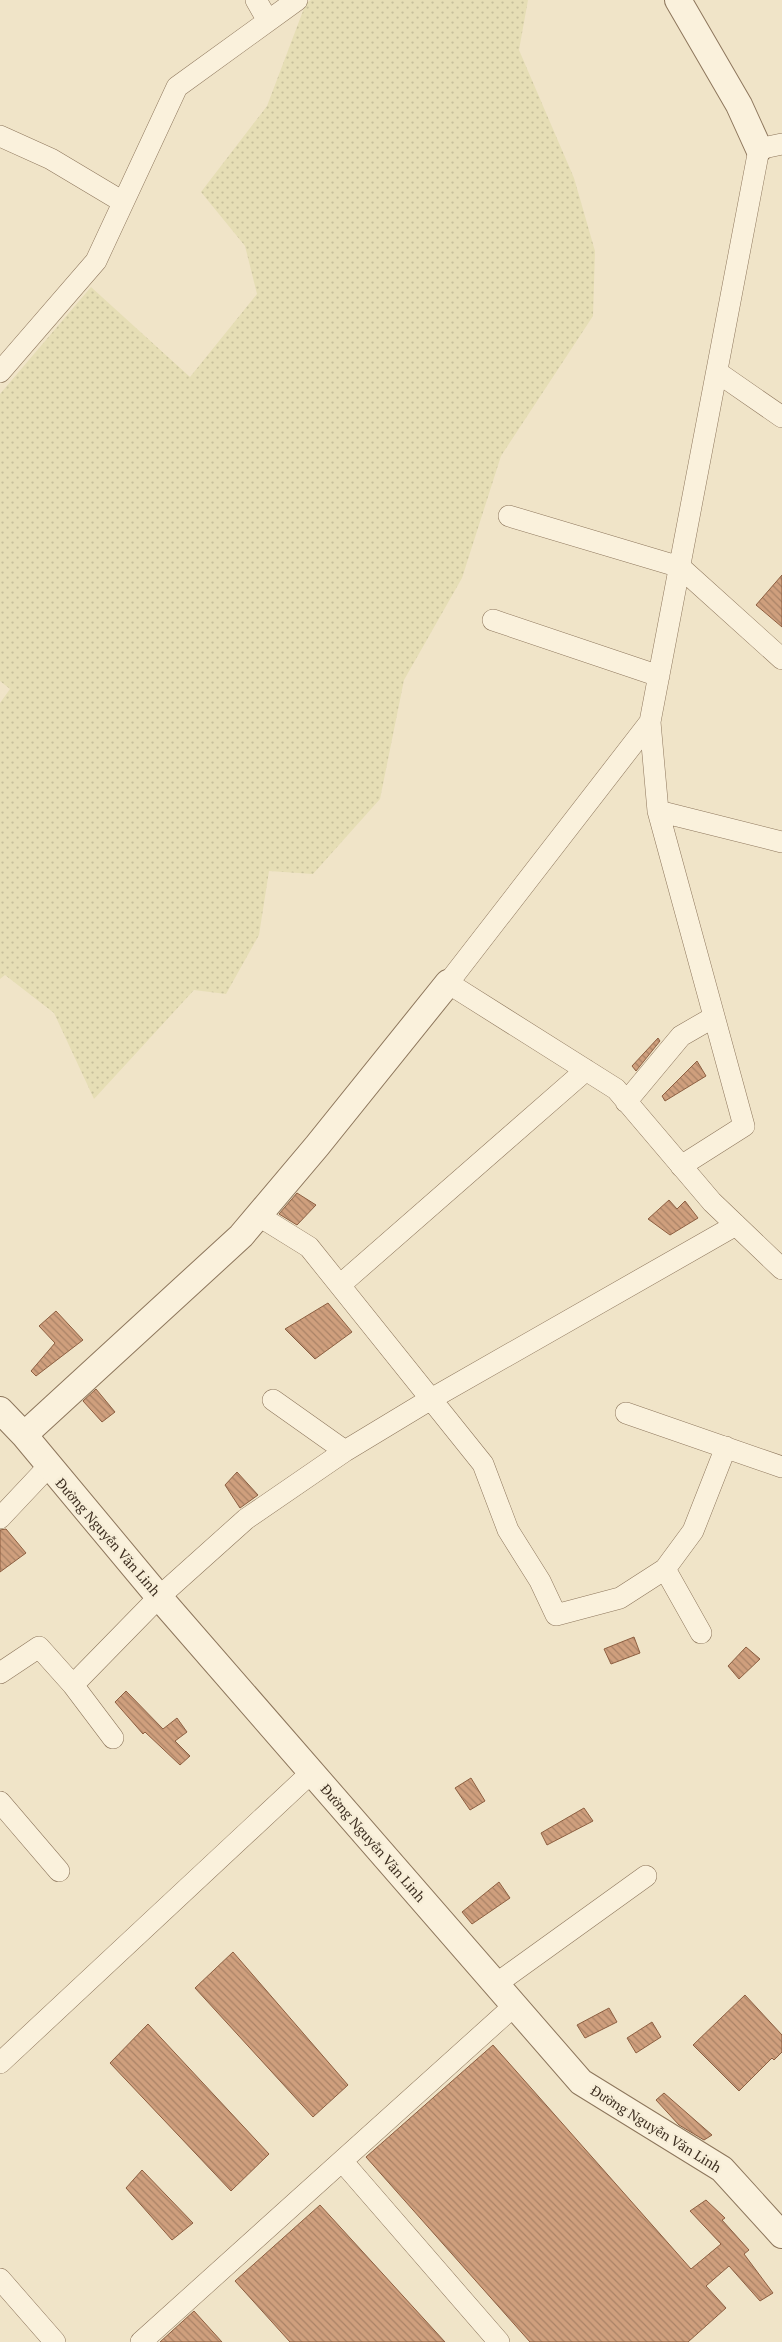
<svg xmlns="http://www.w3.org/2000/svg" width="782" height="2342" font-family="'PT Serif',serif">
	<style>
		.farmland { fill: url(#farmland-dots) }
		.building { fill: url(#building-back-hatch); stroke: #8d5f41 }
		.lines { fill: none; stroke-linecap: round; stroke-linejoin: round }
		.minor-casing { stroke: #8d765c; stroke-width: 22 }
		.tertiary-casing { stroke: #8d765c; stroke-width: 28 }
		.minor { stroke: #faf1dc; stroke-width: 21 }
		.tertiary { stroke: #faf1dc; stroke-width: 26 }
		.labels { text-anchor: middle; stroke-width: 5; stroke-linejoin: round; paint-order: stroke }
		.street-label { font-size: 14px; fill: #3d2e20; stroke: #f7eed8 }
	</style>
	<defs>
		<pattern id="farmland-dots" width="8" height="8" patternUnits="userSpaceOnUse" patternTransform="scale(1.25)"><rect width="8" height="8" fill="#e6deb5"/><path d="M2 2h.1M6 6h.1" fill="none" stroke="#c6bf9b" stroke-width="1.8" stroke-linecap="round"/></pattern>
		<pattern id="building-back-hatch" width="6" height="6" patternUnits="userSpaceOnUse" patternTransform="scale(1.25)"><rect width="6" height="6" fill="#cf9f7d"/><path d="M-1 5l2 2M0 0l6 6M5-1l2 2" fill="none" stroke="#a98266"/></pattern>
	</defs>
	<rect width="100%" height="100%" fill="#f0e4c8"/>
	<!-- farmland -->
	<path class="farmland" d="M311,0H528L519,50L574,178L595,251L593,316L501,456L462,578L404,680L380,799L313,874L269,871L259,935L226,994L194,990L94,1099L54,1013L5,975L0,979V703L10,689L0,681V394L91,287L190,377L257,294L245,246L201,192L267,106L306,3Z"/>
	<!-- building -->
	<path class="building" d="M782,575V627L756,605Z
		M658,1038L660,1041L636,1071L632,1066Z
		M697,1061L706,1076L665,1101L662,1096Z
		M297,1193L316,1205L297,1225L279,1214Z
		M669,1200L677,1209L685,1201L698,1218L670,1235L648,1219Z
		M328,1303L352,1332L315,1359L285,1329Z
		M56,1311L83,1340L36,1376L31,1371L55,1343L39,1326Z
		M96,1389L115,1412L102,1422L83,1401Z
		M237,1472L258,1495L240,1508L225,1485Z
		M6,1529L26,1553L0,1572V1530Z
		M634,1637L640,1653L611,1664L604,1649Z
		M746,1647L760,1659L739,1679L728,1666Z
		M126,1691L163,1729L177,1718L187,1732L175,1741L190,1756L180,1765L145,1732L143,1734L115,1702Z
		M471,1778L485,1801L470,1810L455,1788Z
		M584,1808L593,1821L547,1845L541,1833Z
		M499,1882L510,1898L472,1924L462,1912Z
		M233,1952L348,2085L313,2117L195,1988Z
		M745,1995L782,2035V2052L774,2060L772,2058L739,2091L693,2045Z
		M609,2008L617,2022L585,2038L577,2025Z
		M652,2022L661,2037L636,2053L627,2038Z
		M148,2024L269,2154L231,2191L110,2063Z
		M493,2045L691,2269L721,2244L690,2211L706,2200L725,2218L722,2220L749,2250L744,2254L773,2293L760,2301L729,2266L706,2286L726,2308L688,2342H530L366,2157Z
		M664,2093L712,2135L704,2140L679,2125L656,2100Z
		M142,2170L193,2223L172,2240L126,2188Z
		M320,2205L445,2342H290L235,2281Z
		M194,2311L222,2342H160Z"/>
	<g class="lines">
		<defs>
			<path id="minor" d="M256,0L268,21
				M0,136L51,159L123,202
				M782,144L759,149L650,722L448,983L616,1089L712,1202L782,1269
				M0,372L96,261L177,87L297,0
				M717,372L782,417
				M509,516L680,567L782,659
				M493,620L659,676
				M650,722L658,811L744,1126L681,1166
				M658,811L782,842
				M626,1102L681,1036L714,1017
				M259,1216L309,1247L483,1464L508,1530L540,1581L556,1615L620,1598L665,1569L693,1531L726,1447
				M340,1285L586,1070
				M273,1400L345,1451
				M626,1413L782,1467
				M0,1518L48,1467
				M665,1569L701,1633
				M0,1673L39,1647L73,1685L113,1738
				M73,1685L159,1597L246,1519L345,1451L431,1399L736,1225
				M0,1802L59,1871
				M496,1984L646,1876
				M0,2063L312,1772
				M342,2161L499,2342
				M0,2279L55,2342
				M141,2342L515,2005"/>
			<path id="tertiary" d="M678,0L739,105L759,149
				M0,1410L24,1435L159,1597L581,2082L722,2169L782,2235
				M24,1435L241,1236L317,1146L448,983"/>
		</defs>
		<!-- minor casing -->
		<use href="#minor" class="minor-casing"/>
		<!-- tertiary casing -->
		<use href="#tertiary" class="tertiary-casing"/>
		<!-- minor -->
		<use href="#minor" class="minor"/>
		<!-- tertiary -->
		<use href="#tertiary" class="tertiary"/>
	</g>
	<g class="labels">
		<!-- street labels -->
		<g class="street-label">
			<text transform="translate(108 1537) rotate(49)" y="5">Đường Nguyễn Văn Linh</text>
			<text transform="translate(373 1843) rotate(49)" y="5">Đường Nguyễn Văn Linh</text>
			<text transform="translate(656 2129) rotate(32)" y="5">Đường Nguyễn Văn Linh</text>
		</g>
	</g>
</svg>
